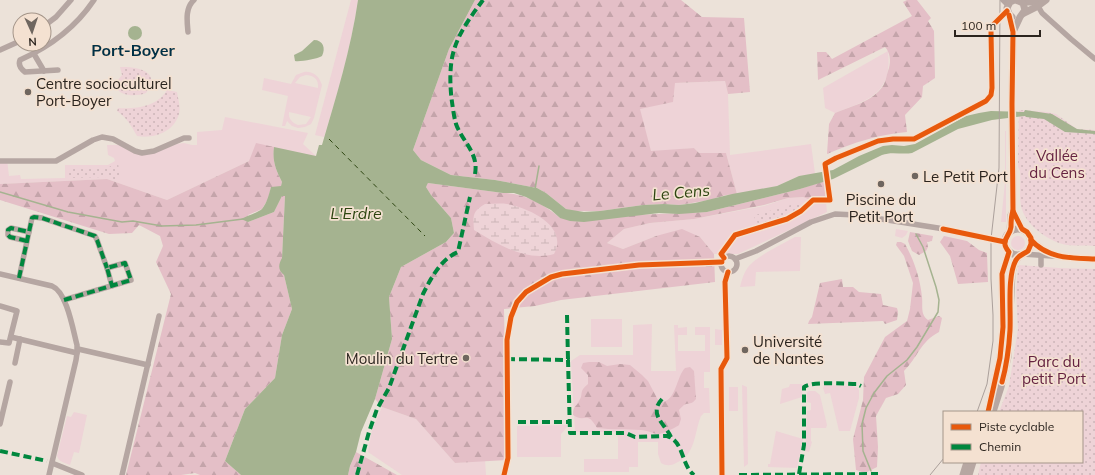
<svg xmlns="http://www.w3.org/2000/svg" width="1095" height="475" font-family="Mulish,sans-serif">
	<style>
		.grass { fill: #eed3d7; fill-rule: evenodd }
		.forest { fill: url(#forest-firs) }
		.wetland { fill: url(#wetland-marsh) }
		.park { fill: url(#park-dots) }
		.water { fill: #a5b390 }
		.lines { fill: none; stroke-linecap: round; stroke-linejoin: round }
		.stream { stroke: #a5b390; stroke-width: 1.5 }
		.ferry { stroke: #2d4510; stroke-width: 1; stroke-dasharray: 5 4; stroke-linecap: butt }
		.minor { stroke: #b5a6a2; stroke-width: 5.5 }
		.major { stroke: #b7a7a2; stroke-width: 7 }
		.tram { stroke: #aba09b; stroke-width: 1 }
		.quiet { stroke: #00873e; stroke-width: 4; stroke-dasharray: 8 4; stroke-linecap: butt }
		.cycleway-casing { stroke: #f4e1d1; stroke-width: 8 }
		.cycleway { stroke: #e8590c; stroke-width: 5 }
		.poi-dot { fill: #6f665f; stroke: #f4e1d1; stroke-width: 1.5 }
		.labels { text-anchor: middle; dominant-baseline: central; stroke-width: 3.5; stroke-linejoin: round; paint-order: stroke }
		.poi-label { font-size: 15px; fill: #2b241e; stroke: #f4e1d1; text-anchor: start }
		.park-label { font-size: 15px; fill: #652241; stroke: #f4e1d1 }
		.neighbourhood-label { font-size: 16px; font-weight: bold; fill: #003045; stroke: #f4e1d1 }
		.water-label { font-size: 16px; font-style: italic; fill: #2d4510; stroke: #f4e1d1 }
	</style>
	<defs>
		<pattern id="forest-firs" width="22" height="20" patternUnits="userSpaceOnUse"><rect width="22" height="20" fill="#e4bfc7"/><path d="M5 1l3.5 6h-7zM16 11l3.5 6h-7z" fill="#c4a4aa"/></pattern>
		<pattern id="wetland-marsh" width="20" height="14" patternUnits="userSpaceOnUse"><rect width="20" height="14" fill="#eed3d7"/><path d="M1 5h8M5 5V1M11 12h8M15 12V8" fill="none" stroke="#ccb5b8"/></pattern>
		<pattern id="park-dots" width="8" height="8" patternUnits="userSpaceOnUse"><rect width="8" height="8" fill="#eed3d7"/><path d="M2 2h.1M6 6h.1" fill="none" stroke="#ccb5b8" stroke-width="1.8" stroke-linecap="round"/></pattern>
	</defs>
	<rect width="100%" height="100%" fill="#ece2d9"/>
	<g class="grass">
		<path d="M351 0H358C351 47 338 92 324 137L315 135Z"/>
		<path d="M888 51C893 94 868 100 835 113L825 108 823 88Z"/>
		<path d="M304 72C313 71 319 76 322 85L314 118 311 124 305 127 298 128 292 126 287 121 285 126H282L288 96 262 90 264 78 291 84 296 75ZM306 75C314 75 319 80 318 88L295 83 300 77ZM289 112 311 117 306 124 298 125C292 123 288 118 289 112Z"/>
		<polygon points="725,81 728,94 730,155 811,144 815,174 799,176 777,186 737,194 726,153 699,153 694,148 651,152 639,108 672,102 674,83"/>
		<polygon points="225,117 308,133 303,144 316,156 249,161 167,200 107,179 0,184 0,159 7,159 9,176 20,175 21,179 65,178 65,165 108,165 115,161 114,158 108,155 107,145 118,145 141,154 151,154 177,144 184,143 192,145 197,145 197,132 222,130"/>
		<polygon points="1005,131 1006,131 1006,222 1001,222 1005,182"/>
		<polygon points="803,197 816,202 826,202 827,212 738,254 714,254 700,237 656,236 623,249 607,243 624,229 650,223 694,219 764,206 788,198"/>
		<polygon points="896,229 908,231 906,235 902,238 895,236"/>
		<circle cx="1018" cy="243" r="7"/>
		<path d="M795 237H801L800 271 756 272 755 286 740 287C742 279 744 272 749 266 757 256 783 244 795 237Z"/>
		<rect x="591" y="319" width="31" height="28"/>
		<path d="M652 324 651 371H676L674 325H678V328L687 327V335H678V351H705V335H695V327H710V372H704V388H709L710 413H704L701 416C694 433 696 455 676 463 671 466 666 466 661 463L658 454V442H638V467H629V472H584V459H618V438L616 432H575L571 361 580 355H633V325Z"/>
		<polygon points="715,329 722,330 722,345 715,345"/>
		<polygon points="790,384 802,384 802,397 780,404 782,389 789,387"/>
		<polygon points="742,385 747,387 748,464 744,467"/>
		<polygon points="825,385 852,386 858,388 859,390 859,398 850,431 839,431 830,393 825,394 823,388"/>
		<rect x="729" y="387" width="9" height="24"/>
		<polygon points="809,391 815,391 820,395 827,425 826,428 811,428 811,441 812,442 809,452 805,451 807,411 811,410 811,403 807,402 807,392"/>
		<polygon points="382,407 416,419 455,463 485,460 486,475 402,475 368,452 372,430"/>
		<path d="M74 412 87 415 79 453 74 452 70 465C65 463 59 462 57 456L67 416 71 417Z"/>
		<polygon points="567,425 567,427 561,434 561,457 517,457 517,426"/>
		<polygon points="776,431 803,439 797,468 768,467 768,464 770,464"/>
	</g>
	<g class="forest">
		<polygon points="475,0 681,0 702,17 744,18 750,92 728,94 725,81 675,83 673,102 640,109 651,151 694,148 699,153 726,153 737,194 726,195 710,200 679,205 664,204 643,205 600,211 574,211 566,209 546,193 537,188 495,180 451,175 421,160 413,150 449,49"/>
		<path d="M907 0H917L931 18 928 21 934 31 935 78 923 86 922 97 905 115 907 132C877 135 855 142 827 154L829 124 835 113C852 106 872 102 883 86 886 81 887 73 889 68 891 61 890 52 885 47L818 80 817 52H826L832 59 912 16 903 2Z"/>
		<path d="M256 143 274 147C272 161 276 170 282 182L281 187H271L268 199 262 209 248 215V222L274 212 282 196H285L282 258 284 275 292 309 282 335 275 378 245 409 225 461 241 475H200L195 473 181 475H126L171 294 156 262 163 246 160 236 139 225 132 233 109 234 0 200V184L107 179 167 200 249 161Z"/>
		<path d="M824 181 826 202H816L803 197 788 198 764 205 694 219 650 223 624 229 607 243 623 249 656 236 682 229 700 237 714 254 715 282 561 300 535 306 504 309 507 460 455 463 416 419 382 407 375 399 392 339 389 297 401 267 446 242 454 233 451 218 431 195 426 187 428 183 503 193C524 193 544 204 560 218L707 212 800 189Z"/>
		<polygon points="910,232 933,236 932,241 927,242 928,247 926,251 919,255 912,251 908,241"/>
		<polygon points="944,236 967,241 979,250 987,253 988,282 958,284 950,256 940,242"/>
		<path d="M897 242H901L905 244C914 260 920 278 922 297 923 306 920 314 928 320L939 316 942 318 939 332C920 342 918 357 904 371L906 385 898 394 886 398 876 416 878 447 877 467 865 473 856 470 853 439 863 400 864 377 885 337 907 321 910 309 913 283 904 256 896 245Z"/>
		<polygon points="842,279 843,287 853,287 859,292 881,294 883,305 897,308 898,312 897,320 885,324 883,321 808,324 809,321 812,317 820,283"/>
		<path d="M589 362H599L607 366 620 364 630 365 642 375 648 381 659 402C676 404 676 377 685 368L690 367 694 371 696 399C692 404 691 403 686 404 683 405 681 408 679 410L681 419 679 425C677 427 662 434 659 434 653 434 647 430 641 430 626 429 612 430 597 428 586 409 586 424 573 415 573 405 576 408 579 401 584 394 578 392 588 384V375L581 368 583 363Z"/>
		<polygon points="356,452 397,475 348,475 350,466"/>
	</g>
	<path class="wetland" d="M485 204C492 204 500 203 507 204 529 208 569 226 554 254 526 262 497 244 474 230 473 215 472 212 485 204Z"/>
	<g class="park">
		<path d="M120 67C136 66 163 71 146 93 131 99 105 93 122 75Z"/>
		<path d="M167 90 177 92C178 99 181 107 179 114 174 132 154 139 137 136 132 127 127 118 117 111L118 108C136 109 157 107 167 90Z"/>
		<path d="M1019 110 1047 112 1056 114 1077 129 1095 130V246C1086 245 1076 246 1067 245 1049 242 1025 225 1021 206 1019 194 1021 183 1020 171L1018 167Z"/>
		<polygon points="118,162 120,181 107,177 68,178 67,168 109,167"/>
		<path d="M798 203 800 206 799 210C790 218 768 228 756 222L754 216 755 215Z"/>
		<polygon points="1019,265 1059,268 1095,269 1095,475 978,475 981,462 1082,462 1082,412 999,412 1009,386 1018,329 1016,291 1018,269"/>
	</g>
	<g class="water">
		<path d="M358 0H475L449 49 413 150 421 160 451 175 495 180 537 188 546 193 566 209 584 212 600 211 643 205 664 204 679 205 695 203 732 194 777 186 799 176 833 170 859 156 883 146 892 145 904 146 915 144 966 116 979 113 991 111 1024 112 1025 110 1052 114 1077 129 1095 131V134L1065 132 1044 119 1026 117 1025 116 992 120 958 129 912 153C902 155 892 151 882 155L833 179 800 189 707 212 679 214 659 213 584 222 570 221 560 218 551 210 526 197 514 193H503L428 183 426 187 431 195 451 218 454 233 446 242 401 267 389 297 392 339 375 399 361 432 356 452 350 466 348 475H241L225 461 245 409 275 378 282 335 292 309 284 275C278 270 278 265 282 258L285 196H282L274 212 248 222 241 219C247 216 259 212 262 209 267 203 269 194 271 187L281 186 282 182C276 170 272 161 274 147L316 156 319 145H322C336 97 351 49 358 0Z"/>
		<circle cx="135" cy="33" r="7"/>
		<path d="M314 40C323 40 326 48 322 56 317 59 300 62 295 61L294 55 302 51Z"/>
	</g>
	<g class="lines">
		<g class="stream">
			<polyline points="535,189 539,166"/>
			<polyline points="0,192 68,212 122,222 133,221 162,226 196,225 243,219"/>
			<polyline points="871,471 863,451 862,424 866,408 874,393 887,376 907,360 917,347 938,312 939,300 936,287 923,247 916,234"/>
		</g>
		<polyline class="ferry" points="329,139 425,236"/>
		<g class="minor">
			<polyline points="1003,0 1008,5"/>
			<polyline points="1038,6 1042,13 1071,39 1095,59"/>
			<polyline points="44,26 56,17 71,0"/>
			<path d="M188 32C187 21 185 8 194 0"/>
			<polyline points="0,50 20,41"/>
			<polyline points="34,54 44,71"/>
			<path d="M58 70 25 72C21 69 18 65 20 60 49 47 76 27 94 0"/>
			<polyline points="0,161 56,161 93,140 102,137 113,139 135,151 142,153 154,151 184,138 189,138"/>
			<polyline points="1031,240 1045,250 1056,256"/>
			<polyline points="27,241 10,237 8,235 8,230 11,228 29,232"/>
			<polyline points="1023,254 1095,259"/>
			<polyline points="1041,256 1041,265"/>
			<circle cx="729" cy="264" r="8"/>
			<polyline points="735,259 756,251 811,222 835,214 856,215 938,228 1005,242"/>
			<path d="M0 274 52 286C67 292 73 330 77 345V353L76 360 49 475"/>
			<polyline points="19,278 32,218 34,217 42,218 95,236 97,240 107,268"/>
			<polyline points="64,300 131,280 125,263 107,268 112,286"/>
			<polyline points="0,306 17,311 9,343 0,342"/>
			<polyline points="11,337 77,353"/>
			<polyline points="78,349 148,365"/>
			<polyline points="15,363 20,339"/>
			<polyline points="0,424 10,382"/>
			<polyline points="52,463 82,475"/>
			<polyline points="122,475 159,316"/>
			<polyline points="722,475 721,369 727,358 725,282 728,272"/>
		</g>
		<g class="major">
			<polyline points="1022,2 1030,2 1040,0"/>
			<polyline points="1024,13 1038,6 1046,0"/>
			<polyline points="1009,15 1013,32 1012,104 1013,211 1011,215 1010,232"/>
			<polyline points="1012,17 1009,14 1007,8 1010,2 1014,0"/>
			<polyline points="1013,32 1020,17 1025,10 1023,3 1016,0"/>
			<polyline points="1013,211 1022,229"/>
			<circle cx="1018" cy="242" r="13"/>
			<polyline points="988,412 1000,358 1003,327 1002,274 1009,252"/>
			<polyline points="993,412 1001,387 1008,357 1012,273 1015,262 1020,255"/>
			<polyline points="963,475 967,462"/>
			<polyline points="969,475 973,462"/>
		</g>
		<g class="tram">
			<polyline points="977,412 987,384 993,341 993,315 991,279 991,239 999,168 1000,0"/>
			<polyline points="930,475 944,458"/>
		</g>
		<g class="quiet">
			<path d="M475 174C479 153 462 141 456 124 454 117 453 109 452 102 450 88 449 65 454 50 459 32 472 15 483 0"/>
			<polyline points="27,241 10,237 8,235 8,230 11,228 29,232"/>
			<polyline points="19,278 32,218 34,217 42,218 95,236 97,240 107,268"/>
			<polyline points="64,300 131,280 125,263 107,268 112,286"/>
			<polyline points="567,315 568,360"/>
			<path d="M507 359 568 360 570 433H626L635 437 667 436C684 441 681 465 694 475"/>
			<path d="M662 399C648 414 665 424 671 437"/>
			<polyline points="518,422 570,422"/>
			<polyline points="0,451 47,461"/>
			<path d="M799 474 804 445V387C811 381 846 384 857 384L861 386"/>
			<path d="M357 475 369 432 377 409 389 388 423 294C431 278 441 259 458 252L470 197"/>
			<polyline points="739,475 878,474"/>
		</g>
		<defs>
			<g id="cycleway">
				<polyline points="943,229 1005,242"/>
				<path d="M1031 240C1048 259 1072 258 1095 259"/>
				<polyline points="724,258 721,254 735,235 787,219 801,211 813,200 830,200 825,164 836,158 878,141 893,139 914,139 986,101 991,95 992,88 991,31 994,24 1007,11"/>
				<path d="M1002 382C1007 364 1009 347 1010 330 1011 310 1007 276 1016 260 1019 255 1024 254 1028 251L1031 244V238L1027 232 1022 229 1013 211"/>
				<path d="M988 412 1000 358 1003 327 1002 274 1009 252C999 240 1010 237 1011 227 1011 221 1011 216 1013 211L1012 104 1013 32 1009 15"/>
				<polyline points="504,475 508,458 507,340 511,317 517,302 526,292 551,277 562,274 639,265 722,262"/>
				<polyline points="722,475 721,369 727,358 725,282 728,272"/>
			</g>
		</defs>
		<use href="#cycleway" class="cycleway-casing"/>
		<use href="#cycleway" class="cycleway"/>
	</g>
	<g class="poi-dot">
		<circle cx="28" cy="92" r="4"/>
		<circle cx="915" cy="176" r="4"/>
		<circle cx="881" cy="184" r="4"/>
		<circle cx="745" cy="350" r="4"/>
		<circle cx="466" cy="358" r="4"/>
	</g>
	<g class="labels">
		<g class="poi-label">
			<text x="36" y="83">Centre socioculturel<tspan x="36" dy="17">Port-Boyer</tspan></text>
			<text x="923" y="176">Le Petit Port</text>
			<text x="881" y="199" text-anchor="middle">Piscine du<tspan x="881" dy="17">Petit Port</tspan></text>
			<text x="753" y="341">Université<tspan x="753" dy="17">de Nantes</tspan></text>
			<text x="458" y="358" text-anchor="end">Moulin du Tertre</text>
		</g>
		<g class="park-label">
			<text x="1057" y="155">Vallée<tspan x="1057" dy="17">du Cens</tspan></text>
			<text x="1054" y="361">Parc du<tspan x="1054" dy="17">petit Port</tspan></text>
		</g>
		<g class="neighbourhood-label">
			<text x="133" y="50">Port-Boyer</text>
		</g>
		<g class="water-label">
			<text transform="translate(681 192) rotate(-5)">Le Cens</text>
			<text x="356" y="213">L'Erdre</text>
		</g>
	</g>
	<rect x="943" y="411" width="140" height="52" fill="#f4e1d1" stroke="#a49589"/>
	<rect x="951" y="424" width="20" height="6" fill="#e8590c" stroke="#a49589"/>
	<text x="979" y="431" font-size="12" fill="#2b241e">Piste cyclable</text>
	<rect x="951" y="444" width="20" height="6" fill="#00873e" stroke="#a49589"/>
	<text x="979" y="451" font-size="12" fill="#2b241e">Chemin</text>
	<g transform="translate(32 32) rotate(177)"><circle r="19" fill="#f4e1d1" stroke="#a49589"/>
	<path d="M0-3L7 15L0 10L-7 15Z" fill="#6f665f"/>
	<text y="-6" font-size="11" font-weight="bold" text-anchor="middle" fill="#2b241e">N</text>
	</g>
	<path d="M955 30v6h85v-6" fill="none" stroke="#2b241e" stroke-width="2"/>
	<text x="961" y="30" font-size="12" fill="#2b241e" stroke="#f4e1d1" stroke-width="3" paint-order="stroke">100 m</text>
</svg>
